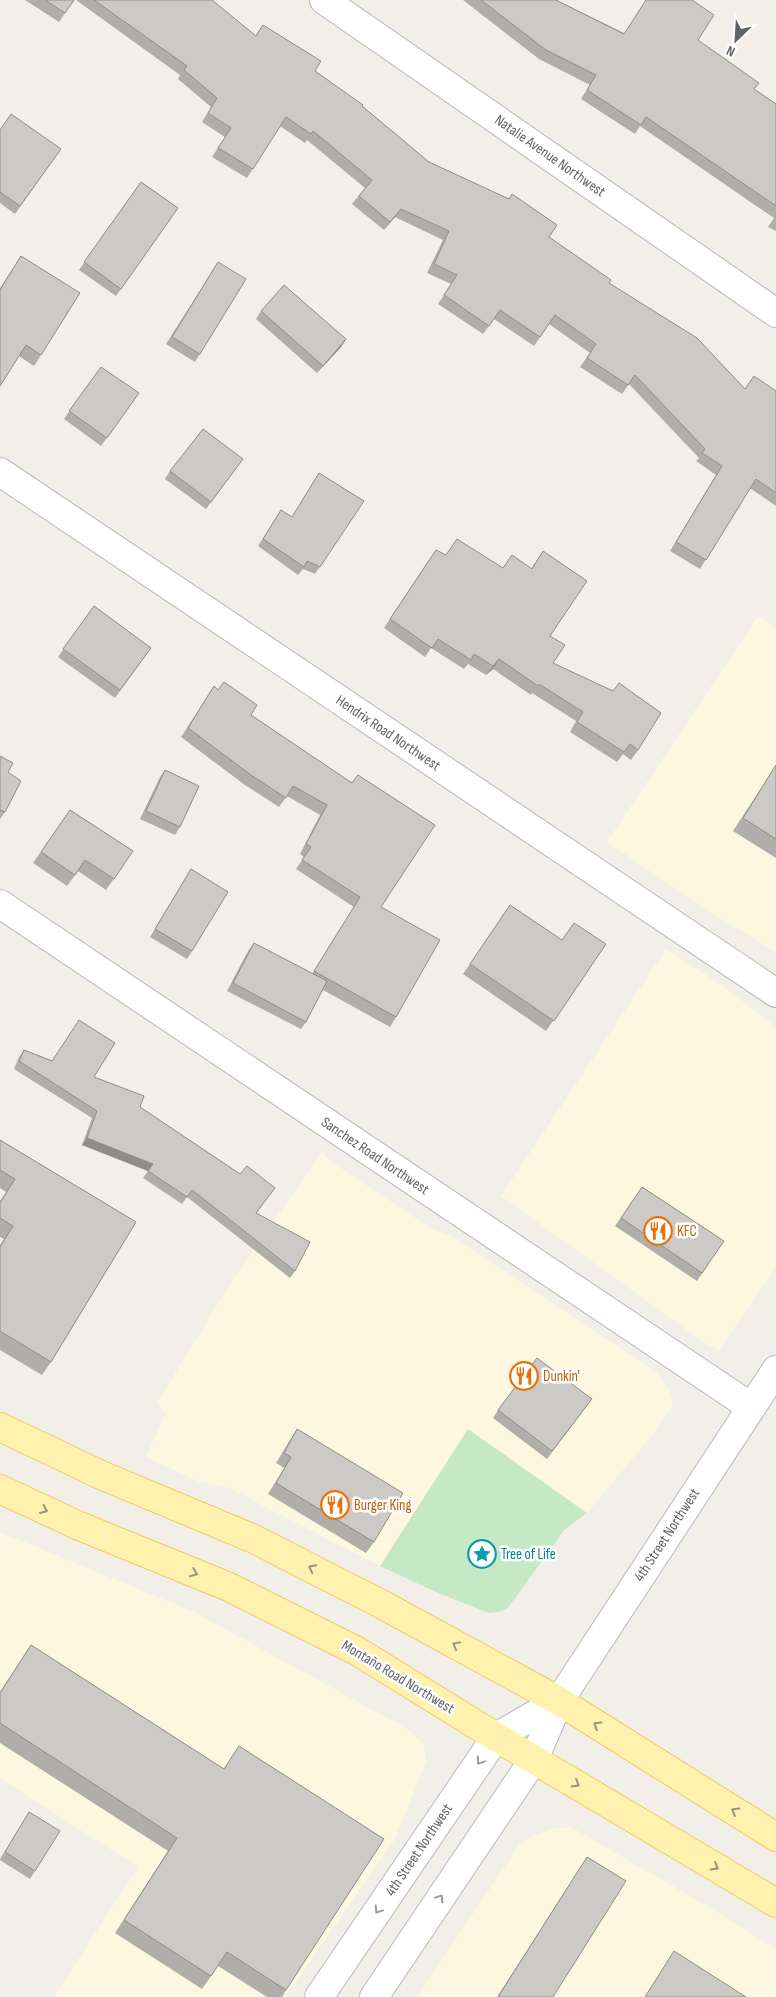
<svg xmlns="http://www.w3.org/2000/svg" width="776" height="1997" font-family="'Sofia Sans Condensed',sans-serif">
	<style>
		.commercial { fill: #fef7e0 }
		.green { fill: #c5e8c5 }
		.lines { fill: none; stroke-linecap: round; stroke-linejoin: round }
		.minor-casing { stroke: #b5b8bc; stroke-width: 30 }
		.secondary-casing { stroke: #b6babf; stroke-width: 30 }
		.primary-casing { stroke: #f2c960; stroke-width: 30 }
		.minor { stroke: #fff; stroke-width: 28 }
		.secondary { stroke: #fff; stroke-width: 28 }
		.primary { stroke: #fff2af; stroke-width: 28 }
		.wall { fill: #afaea9 }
		.shaded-wall { fill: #8f8d8a }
		.building { fill: #cccac5; stroke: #8f8d8a }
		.oneway { stroke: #979581 }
		.oneway2 { stroke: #979a9d }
		.labels { text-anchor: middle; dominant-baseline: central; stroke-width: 5; stroke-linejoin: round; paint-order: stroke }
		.street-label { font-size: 15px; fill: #5f6368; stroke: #fff }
		.food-label { font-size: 15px; fill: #c56008; stroke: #fff; text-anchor: start }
		.culture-label { font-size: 15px; fill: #0d838f; stroke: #fff; text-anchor: start }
	</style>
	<rect width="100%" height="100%" fill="#f1efe8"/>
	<g class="commercial">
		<polygon points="758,616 776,627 776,952 712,913 607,842"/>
		<polygon points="666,949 720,984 776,1027 776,1268 719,1350 708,1345 501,1196"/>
		<polygon points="322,1152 333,1163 432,1229 448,1234 655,1371 669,1389 673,1404 659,1427 587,1513 468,1429 380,1566 229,1488 200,1482 146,1457 166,1413 157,1403 230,1284"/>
		<polygon points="0,1532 194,1612 409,1730 424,1745 426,1762 395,1839 285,1997 54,1997 138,1867 0,1778"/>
		<polygon points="571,1827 719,1913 776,1949 776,1997 417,1997 522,1841 550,1829"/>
	</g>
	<polygon class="green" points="468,1429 587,1513 564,1530 508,1608 498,1612 489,1613 438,1593 380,1566"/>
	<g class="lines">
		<defs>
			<g id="minor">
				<polyline points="324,0 776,313"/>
				<polyline points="0,472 776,993"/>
				<polyline points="0,904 751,1407"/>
			</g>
			<g id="secondary">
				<polyline points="319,1997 496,1737 559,1701"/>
				<polyline points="374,1997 534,1759 559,1701 776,1370"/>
			</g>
			<g id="primary">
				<polyline points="0,1427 101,1475 254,1539 383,1605 559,1701 776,1837"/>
				<polyline points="0,1489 77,1525 229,1587 357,1651 496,1737 776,1903"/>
			</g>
		</defs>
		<use href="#minor" class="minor-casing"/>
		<use href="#secondary" class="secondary-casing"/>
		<use href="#primary" class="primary-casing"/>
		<use href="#minor" class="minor"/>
		<use href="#secondary" class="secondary"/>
		<use href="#primary" class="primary"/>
	</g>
	<g class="wall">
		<polygon points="25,0 74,0 59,22"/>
		<polygon points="76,0 212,0 255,36 263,25 315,71 362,106 429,162 549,237 609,283 745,389 776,391 776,506 750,488 700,569 670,551 716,475 696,461 699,458 629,384 622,394 580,367 590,353 549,324 534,346 494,319 483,334 438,304 451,284 427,273 443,240 395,217 384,230 352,204 365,188 307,140 305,143 280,126 247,178 212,157 225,137 202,122 211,107 178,79 180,75"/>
		<polygon points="463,0 556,0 624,33 698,40 754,89 776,104 776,231 768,227 774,218 640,126 635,134 581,99 590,85 539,59"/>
		<polygon points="0,130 61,149 15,214 0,203"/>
		<polygon points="141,182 178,208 116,296 79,270"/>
		<polygon points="21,256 41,355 34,366 19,356 0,386 0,288"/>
		<polygon points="218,262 200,354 195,362 166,344"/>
		<polygon points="261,311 346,339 341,347 317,373 256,319"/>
		<polygon points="101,367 139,393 101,446 64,419"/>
		<polygon points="243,459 206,509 165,479 170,471"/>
		<polygon points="319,473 364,501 315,574 303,569 298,575 258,546 281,510 292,517"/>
		<polygon points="543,551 553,663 638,750 631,760 623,754 617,762 570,732 576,721 532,693 531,695 493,669 486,675 468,664 464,669 431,648 425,657 384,628 429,560 446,555 503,568 512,555 531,569"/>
		<polygon points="94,606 151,648 115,698 58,657"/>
		<polygon points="214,686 218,690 251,715 352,783 381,907 396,1017 390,1027 323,990 306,1022 301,1029 227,991 248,951 254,943 312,974 354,907 296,869 304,857 300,854 320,815 287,796 279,807 245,785 181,737"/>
		<polygon points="0,756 8,772 5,812 0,819"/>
		<polygon points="776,765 776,858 733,831"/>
		<polygon points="165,770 180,827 175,835 140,819 160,777"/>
		<polygon points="70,810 133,851 106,890 78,871 67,886 33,863"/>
		<polygon points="191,869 192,951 187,959 150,937"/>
		<polygon points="510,905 562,940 606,944 546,1031 463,974"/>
		<polygon points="24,1050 94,1077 240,1174 275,1188 256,1213 295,1271 290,1278 187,1197 182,1204 143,1178 148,1171 82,1145 92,1118 14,1069 19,1057"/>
		<polygon points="0,1140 136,1222 51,1362 42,1375 0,1350 0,1245 4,1239 0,1237 0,1201 6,1192 0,1188"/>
		<polygon points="642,1187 724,1241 697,1281 615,1226"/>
		<polygon points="586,1407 547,1459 493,1418 498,1410"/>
		<polygon points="297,1429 374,1542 366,1553 268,1494 284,1468 276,1463 290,1440"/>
		<polygon points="31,1645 224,1769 239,1746 286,1990 282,1997 267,1997 218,1966 202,1989 115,1933 168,1851 0,1743 0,1692"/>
		<polygon points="29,1812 35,1871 30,1879 0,1860 0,1859"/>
		<polygon points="587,1857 553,1997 497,1997 580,1868"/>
	</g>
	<g class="shaded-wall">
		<polygon points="401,209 395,217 384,230 390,222"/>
		<polygon points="346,339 341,347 317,373 323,366"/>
		<polygon points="499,659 493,669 486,675 493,666"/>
		<polygon points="87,1138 153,1164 148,1171 82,1145"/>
	</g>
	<g class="building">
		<polygon points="45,0 74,0 65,13"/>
		<polygon points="94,0 212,0 256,36 263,25 321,61 315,71 363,105 362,106 429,162 509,199 512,194 557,225 549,237 611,280 609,283 697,338 745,389 754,376 776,391 776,493 756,479 706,560 676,542 722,466 702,453 705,449 635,375 628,385 587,358 596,344 555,315 540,337 500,310 489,326 444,295 457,275 434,264 449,231 401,209 390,222 359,196 372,180 313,131 311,134 286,117 253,169 218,148 231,128 208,113 217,98 184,70 187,66"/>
		<polygon points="481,0 556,0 624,34 646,0 692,0 714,15 698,40 759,83 754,89 776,104 776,206 646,117 641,125 587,90 596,75 546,50"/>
		<polygon points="11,114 61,149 20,206 0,192 0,130"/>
		<polygon points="141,182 178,208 121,289 84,262"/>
		<polygon points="21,256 80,293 41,355 26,345 0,386 0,290"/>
		<polygon points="218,262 246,279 200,354 172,337"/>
		<polygon points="284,285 346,339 323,366 261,311"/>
		<polygon points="101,367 139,393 107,438 69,411"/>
		<polygon points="203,429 243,459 211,502 170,471"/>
		<polygon points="319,473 364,501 320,567 307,561 304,567 263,539 281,510 292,517"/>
		<polygon points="457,539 503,568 512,555 532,569 543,551 587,581 550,636 565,645 553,663 613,691 619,683 661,713 638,750 630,744 624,752 577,722 583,712 539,684 538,686 499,659 493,666 474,654 471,660 438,639 432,648 390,619 436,550 446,555"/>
		<polygon points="94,606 151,648 120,690 63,649"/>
		<polygon points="224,682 257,705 251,715 352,783 358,775 435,825 381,907 440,940 396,1017 314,971 360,897 302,860 311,847 306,844 327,805 293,786 286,798 251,775 188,728 214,686 218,690"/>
		<polygon points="0,756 13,763 8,772 21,781 5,812 0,810"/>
		<polygon points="776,765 776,839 743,818"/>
		<polygon points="165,770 199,786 180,827 146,811"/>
		<polygon points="70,810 133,851 114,879 85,860 75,875 41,852"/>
		<polygon points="191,869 228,892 192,951 155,929"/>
		<polygon points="510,905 562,940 574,923 606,944 554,1021 470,964"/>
		<polygon points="254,943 327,981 306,1022 233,983"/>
		<polygon points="79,1020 115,1043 94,1077 144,1096 140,1107 240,1174 247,1166 275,1188 256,1213 310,1242 295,1271 192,1190 187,1197 148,1171 153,1164 87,1138 97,1111 19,1061 24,1050 52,1061"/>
		<polygon points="0,1140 136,1222 51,1362 0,1331 0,1247 13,1226 0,1218 0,1203 15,1179 0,1170"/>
		<polygon points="642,1187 724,1241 702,1273 621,1218"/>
		<polygon points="537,1358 592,1399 552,1451 498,1410"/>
		<polygon points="297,1429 403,1493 374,1542 276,1483 291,1457 284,1453"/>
		<polygon points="31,1645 224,1769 239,1746 384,1839 286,1990 227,1952 211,1976 124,1920 177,1838 0,1723 0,1693"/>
		<polygon points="29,1812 60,1831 35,1871 5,1852"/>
		<polygon points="587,1857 626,1881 553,1997 498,1997"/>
		<polygon points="674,1951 746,1997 645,1997"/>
	</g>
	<defs><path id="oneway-chevron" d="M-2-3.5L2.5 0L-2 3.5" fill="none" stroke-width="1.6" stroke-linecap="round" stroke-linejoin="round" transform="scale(1.25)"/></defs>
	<g class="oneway">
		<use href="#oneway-chevron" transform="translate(44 1510) rotate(25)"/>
		<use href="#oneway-chevron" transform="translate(312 1568) rotate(-153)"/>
		<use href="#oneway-chevron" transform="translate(194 1573) rotate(22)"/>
		<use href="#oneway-chevron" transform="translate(456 1645) rotate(-151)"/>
		<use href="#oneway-chevron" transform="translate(597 1725) rotate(-148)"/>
		<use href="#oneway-chevron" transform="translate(576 1784) rotate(31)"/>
		<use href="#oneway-chevron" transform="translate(735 1811) rotate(-148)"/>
		<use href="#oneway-chevron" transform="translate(715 1867) rotate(31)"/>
	</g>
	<g class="oneway2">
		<use href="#oneway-chevron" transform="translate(480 1761) rotate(124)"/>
		<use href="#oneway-chevron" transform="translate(440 1898) rotate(-56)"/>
		<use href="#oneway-chevron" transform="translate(378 1910) rotate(124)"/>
	</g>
	<defs>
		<symbol id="restaurant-ring" viewBox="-11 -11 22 22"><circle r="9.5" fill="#fff" stroke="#e8710a" stroke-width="1.5"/><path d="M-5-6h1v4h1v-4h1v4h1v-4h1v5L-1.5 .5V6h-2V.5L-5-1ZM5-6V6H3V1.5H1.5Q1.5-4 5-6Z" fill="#e8710a"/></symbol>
		<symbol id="sight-ring" viewBox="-11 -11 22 22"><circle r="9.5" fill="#fff" stroke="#0f9aa8" stroke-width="1.5"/><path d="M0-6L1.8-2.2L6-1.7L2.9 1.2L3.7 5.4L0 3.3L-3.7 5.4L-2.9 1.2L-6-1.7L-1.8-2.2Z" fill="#0f9aa8"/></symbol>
	</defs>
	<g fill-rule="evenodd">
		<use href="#restaurant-ring" x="642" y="1215" width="32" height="32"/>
		<use href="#restaurant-ring" x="508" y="1360" width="32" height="32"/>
		<use href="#restaurant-ring" x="319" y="1489" width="32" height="32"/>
		<use href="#sight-ring" x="466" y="1538" width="32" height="32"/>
	</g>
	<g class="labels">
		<g class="street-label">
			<text transform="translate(550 156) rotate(35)">Natalie Avenue Northwest</text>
			<text transform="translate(388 733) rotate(34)">Hendrix Road Northwest</text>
			<text transform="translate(375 1156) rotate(34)">Sanchez Road Northwest</text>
			<text transform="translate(667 1535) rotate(-57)">4th Street Northwest</text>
			<text transform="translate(398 1677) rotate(31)">Montaño Road Northwest</text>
			<text transform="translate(419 1850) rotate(-56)">4th Street Northwest</text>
		</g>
		<g class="food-label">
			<text x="677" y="1231">KFC</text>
			<text x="543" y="1376">Dunkin'</text>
			<text x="354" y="1505">Burger King</text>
		</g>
		<g class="culture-label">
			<text x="501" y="1554">Tree of Life</text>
		</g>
	</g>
	<g transform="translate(736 40) rotate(205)" stroke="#ffffff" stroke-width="4" paint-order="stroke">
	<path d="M0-4L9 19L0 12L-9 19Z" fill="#5f6368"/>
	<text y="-8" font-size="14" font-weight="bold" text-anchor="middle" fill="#5f6368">N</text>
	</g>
</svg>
